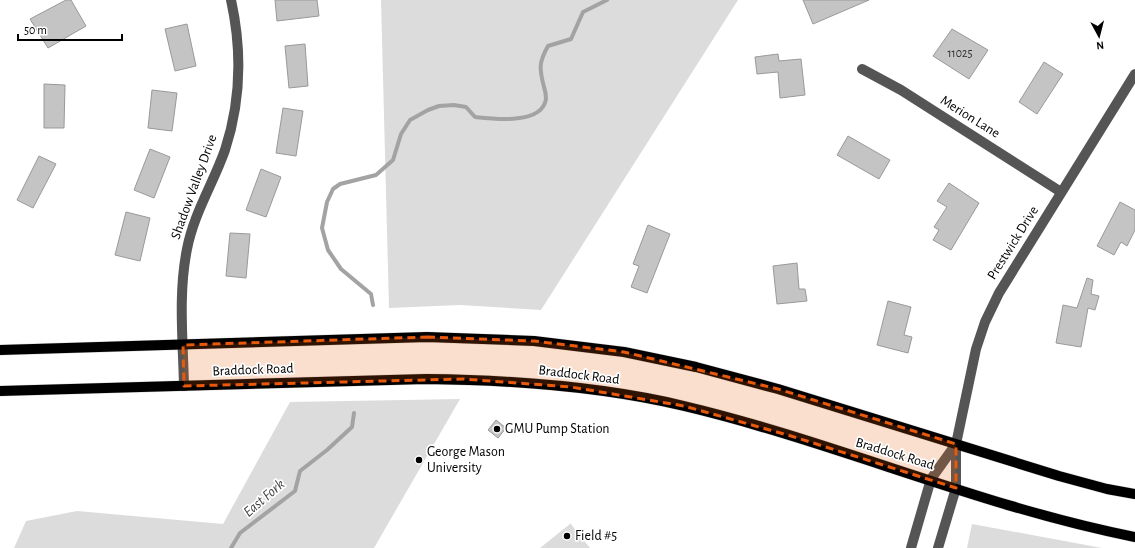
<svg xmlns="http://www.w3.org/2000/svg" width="1135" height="548" font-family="'Alegreya Sans',sans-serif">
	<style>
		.green { fill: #dcdcdc }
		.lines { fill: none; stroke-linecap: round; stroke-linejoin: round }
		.stream { stroke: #a3a3a3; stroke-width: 4 }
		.building { fill: #c4c4c4; stroke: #999 }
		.major-casing { stroke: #dbdbdb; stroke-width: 11 }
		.minor { stroke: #555; stroke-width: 10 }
		.major { stroke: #000; stroke-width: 10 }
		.marked { fill: #e8590c; fill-opacity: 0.2; stroke: #e8590c; stroke-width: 3; stroke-dasharray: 8 5; stroke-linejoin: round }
		.poi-dot { fill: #000; stroke: #fff; stroke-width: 1.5 }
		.labels { text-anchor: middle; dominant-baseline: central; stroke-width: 3.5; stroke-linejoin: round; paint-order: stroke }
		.number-label { font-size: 12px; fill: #313131 }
		.street-label { font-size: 14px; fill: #000; stroke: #fff }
		.poi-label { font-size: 14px; fill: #000; stroke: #fff; text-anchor: start }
		.water-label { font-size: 15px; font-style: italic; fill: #444; stroke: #fff }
	</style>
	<rect width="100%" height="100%" fill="#fff"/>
	<g class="green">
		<polygon points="381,0 738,0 541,310 460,305 389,308"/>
		<polygon points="460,399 374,548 14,548 26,521 77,511 223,524 290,402"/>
		<polygon points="570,523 590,548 540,548 570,524"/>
		<polygon points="972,524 1102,548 967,548"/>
	</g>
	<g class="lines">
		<g class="stream">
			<path d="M373 305 371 294 341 269 328 250 322 228 327 202 333 189 340 184 376 175 393 160 401 134 410 120 428 110 439 106 454 105 466 107 475 117C494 119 542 125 546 99 546 95 545 90 544 87 539 68 539 62 548 46L571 39 583 12 607 0"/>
			<polyline points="231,548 240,533 295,491 300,471 327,450 352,427 354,413"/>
		</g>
	</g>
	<g class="building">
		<polygon points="66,0 71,0 86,26 48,48 30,19"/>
		<polygon points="275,0 317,0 319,16 277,21"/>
		<polygon points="803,0 869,0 813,24"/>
		<polygon points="187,24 196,66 175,71 165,29"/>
		<polygon points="952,29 988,50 969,79 933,56"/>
		<polygon points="305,44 308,86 289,88 285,46"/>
		<polygon points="778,54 779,61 801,59 805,95 780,98 778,72 757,74 755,57"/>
		<polygon points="1044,62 1063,74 1037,114 1019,102"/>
		<polygon points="44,84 65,85 64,128 44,128"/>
		<polygon points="152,90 177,93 172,131 148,128"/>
		<polygon points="283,108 303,111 296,156 276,153"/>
		<polygon points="848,136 890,160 879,179 837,155"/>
		<polygon points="150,149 170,157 154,198 134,190"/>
		<polygon points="39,156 56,164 33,208 17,200"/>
		<polygon points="261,169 281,177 266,217 246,210"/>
		<polygon points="949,183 979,203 951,250 933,240 939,230 934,227 947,207 937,201"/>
		<polygon points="1120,202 1135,210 1135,230 1127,246 1121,242 1114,255 1097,246"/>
		<polygon points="126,212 150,218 140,261 115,255"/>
		<polygon points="648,225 670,234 647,293 631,287 639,266 633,264"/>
		<polygon points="230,233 250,234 246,278 226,276"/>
		<polygon points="797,263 799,289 805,289 807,301 777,304 773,266"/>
		<polygon points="1087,278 1093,280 1091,294 1099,296 1095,310 1088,308 1081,347 1056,343 1063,305 1077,308"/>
		<polygon points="888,301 911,307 904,335 912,337 908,353 877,345"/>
		<polygon points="496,420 506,428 498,438 488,430"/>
	</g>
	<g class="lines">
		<defs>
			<g id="major">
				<polyline points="0,350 427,337 534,341 624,352 696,367 778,389 1059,476 1107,489 1135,494"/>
				<path d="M0 391 426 379C513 380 600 386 684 406 836 442 982 507 1135 537"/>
			</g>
		</defs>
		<use href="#major" class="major-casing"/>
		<g class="minor">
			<polyline points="862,69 901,90 1061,192"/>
			<path d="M184 386C183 340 178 294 187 249 194 213 213 184 225 150 241 101 242 50 231 0"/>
			<polyline points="911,548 931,479 956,444"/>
			<polyline points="938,548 956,488 956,444 976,349 985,322 999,293 1135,74"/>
		</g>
		<use href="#major" class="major"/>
	</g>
	<path class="marked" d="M427 337 534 341 624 352 778 389 956 444V488L791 436 684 406 571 387 463 379 184 386 183 345Z"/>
	<g class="poi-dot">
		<circle cx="497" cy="429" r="4"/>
		<circle cx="419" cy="460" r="4"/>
		<circle cx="567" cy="536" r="4"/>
	</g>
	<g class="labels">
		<g class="number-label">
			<text x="960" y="53">11025</text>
		</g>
		<g class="street-label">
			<text transform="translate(970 117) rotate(32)">Merion Lane</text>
			<text transform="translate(194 187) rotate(-70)">Shadow Valley Drive</text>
			<text transform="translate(1013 243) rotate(-58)">Prestwick Drive</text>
			<text transform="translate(253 370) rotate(-2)">Braddock Road</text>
			<text transform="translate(579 375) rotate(7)">Braddock Road</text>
			<text transform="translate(895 454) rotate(17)">Braddock Road</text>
		</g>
		<g class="poi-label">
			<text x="505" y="429">GMU Pump Station</text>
			<text x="427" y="452">George Mason<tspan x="427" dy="16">University</tspan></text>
			<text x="575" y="536">Field #5</text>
		</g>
		<g class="water-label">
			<text transform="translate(264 498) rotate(-41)">East Fork</text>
		</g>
	</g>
	<g transform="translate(1099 36) rotate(173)" stroke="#ffffff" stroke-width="3" paint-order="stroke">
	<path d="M0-3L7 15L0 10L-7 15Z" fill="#000000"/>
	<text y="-6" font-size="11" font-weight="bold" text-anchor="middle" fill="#000000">N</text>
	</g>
	<path d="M18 34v6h104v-6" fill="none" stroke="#000000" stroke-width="2"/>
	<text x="24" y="34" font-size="12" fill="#000000" stroke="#ffffff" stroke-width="3" paint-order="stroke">50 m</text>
</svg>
